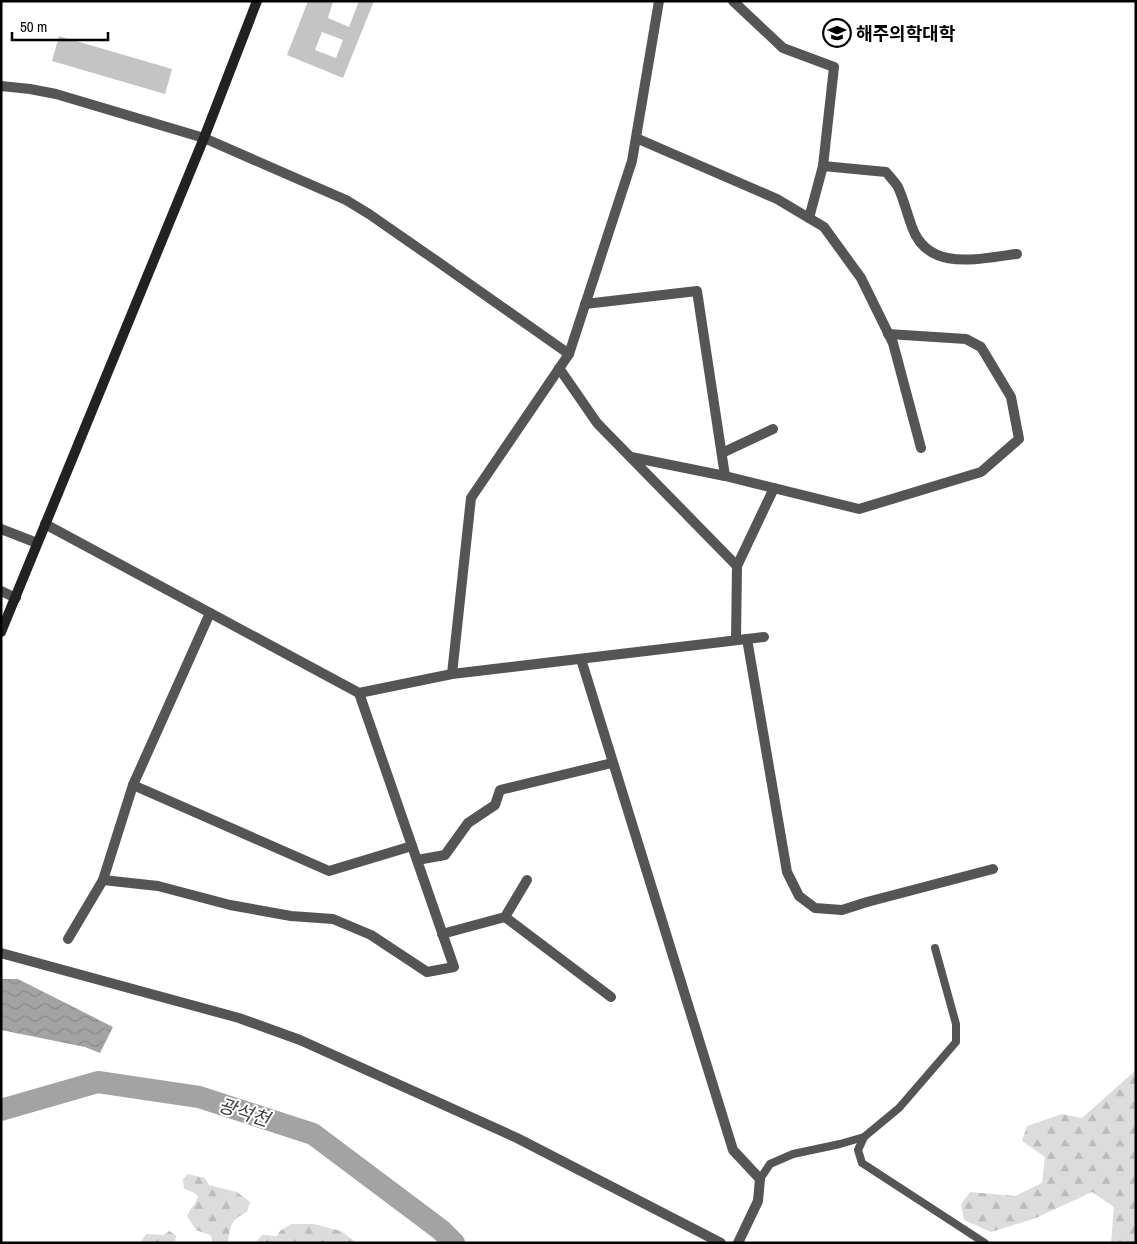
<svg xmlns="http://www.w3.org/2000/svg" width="1137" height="1244" font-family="'Archivo Narrow','Noto Sans KR',sans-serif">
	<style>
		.forest { fill: url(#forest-firs) }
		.water { fill: url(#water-waves) }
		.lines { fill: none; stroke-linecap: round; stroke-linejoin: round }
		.river { stroke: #a3a3a3; stroke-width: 22 }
		.building { fill: #c4c4c4; fill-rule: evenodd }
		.service { stroke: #555; stroke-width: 8 }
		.minor { stroke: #555; stroke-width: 10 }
		.tertiary { stroke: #555; stroke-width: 10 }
		.secondary { stroke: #222; stroke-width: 10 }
		.labels { text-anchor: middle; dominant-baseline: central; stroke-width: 4; stroke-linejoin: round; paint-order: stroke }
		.poi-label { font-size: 18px; font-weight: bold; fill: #000; stroke: #fff; text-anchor: start }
		.water-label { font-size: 19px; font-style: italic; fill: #444; stroke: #fff }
	</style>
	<defs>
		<pattern id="forest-firs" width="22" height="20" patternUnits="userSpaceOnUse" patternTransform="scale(1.25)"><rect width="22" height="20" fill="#dcdcdc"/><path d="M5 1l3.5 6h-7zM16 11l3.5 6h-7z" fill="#bbb"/></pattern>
		<pattern id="water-waves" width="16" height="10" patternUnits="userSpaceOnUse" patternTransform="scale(1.25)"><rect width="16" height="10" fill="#a3a3a3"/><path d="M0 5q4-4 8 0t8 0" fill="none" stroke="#8b8b8b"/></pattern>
	</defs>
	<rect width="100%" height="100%" fill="#fff"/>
	<g class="forest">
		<polygon points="1136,1070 1136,1243 1111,1243 1114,1207 1092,1192 1036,1218 991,1232 964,1220 961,1204 970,1192 1015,1196 1042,1183 1045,1157 1022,1141 1027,1126 1062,1114 1082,1118"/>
		<path d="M188 1174 205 1178 209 1185 237 1192 250 1202 247 1212C231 1220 230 1225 228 1243H212L213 1241 210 1235 196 1230 187 1216C190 1208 196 1205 198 1196L193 1192 184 1189 183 1179Z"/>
		<polygon points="291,1224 314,1224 341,1231 357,1243 255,1243 262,1235 277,1236 280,1231"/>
		<polygon points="169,1231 176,1235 175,1243 140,1243 146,1234 163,1235"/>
	</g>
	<polygon class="water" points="1,979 18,979 113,1027 100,1053 85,1047 1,1030"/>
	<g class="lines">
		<polyline class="river" points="1,1110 98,1082 199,1097 313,1134 441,1230 454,1243"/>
	</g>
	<g class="building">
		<path d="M308 1H333L328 18 349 27 359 1H374L343 78 287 55ZM322 32 343 40 336 58 315 50Z"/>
		<polygon points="59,36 172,69 165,94 52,61"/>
	</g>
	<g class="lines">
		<g class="service">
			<polyline points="935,948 956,1024 956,1042 899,1108 864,1137 858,1150 862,1163 985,1243"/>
			<polyline points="760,1179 770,1164 793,1154 840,1144 864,1137"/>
		</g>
		<g class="minor">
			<polyline points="733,1 783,48 834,67 823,166 809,218"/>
			<polyline points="636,138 777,199 824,227 861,278 893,343 921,448"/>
			<path d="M823 166 886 172C890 177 895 182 898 187 904 200 907 214 912 227 928 273 980 258 1017 254"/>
			<polyline points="585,304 697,291 725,476 631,457"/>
			<polyline points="722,453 773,429"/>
			<polyline points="725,476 859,509 981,472 1019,439 1011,397 981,347 966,339 888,334"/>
			<polyline points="1,529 37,543"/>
			<polyline points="1,591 16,598"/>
			<polyline points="133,785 329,871 412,846"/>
			<polyline points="417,860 445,855 468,823 495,805 500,790 612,763"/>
			<polyline points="103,880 158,886 230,905 291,916 333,919 371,935 427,972 454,967 359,693"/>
			<polyline points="505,917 611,997"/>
			<polyline points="442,934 505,917 527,880"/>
			<polyline points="68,939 103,880 133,785 210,613"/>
		</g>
		<g class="tertiary">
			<polyline points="1,86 30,89 56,94 204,138 346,200 369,214 431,257 569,354"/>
			<polyline points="559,368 597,423 737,566 736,640"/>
			<polyline points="45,524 359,693 452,674 471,498 569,354 632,161 659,1"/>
			<polyline points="737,566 774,488"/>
			<polyline points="747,639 787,872 799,896 815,908 842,910 867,902 993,869"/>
			<polyline points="581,659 733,1150 760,1179 758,1201 738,1243"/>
			<polyline points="452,674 764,637"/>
			<polyline points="1,953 239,1018 300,1040 517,1138 721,1243"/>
		</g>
		<polyline class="secondary" points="1,632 204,138 257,1"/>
	</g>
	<defs>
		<symbol id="university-ring" viewBox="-11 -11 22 22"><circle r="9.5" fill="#fff" stroke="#000" stroke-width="1.5"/><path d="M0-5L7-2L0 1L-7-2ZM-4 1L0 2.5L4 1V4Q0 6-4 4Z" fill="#000"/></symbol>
	</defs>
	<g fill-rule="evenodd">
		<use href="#university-ring" x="821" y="17" width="32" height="32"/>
	</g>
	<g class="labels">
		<g class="poi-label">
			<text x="856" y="33">해주의학대학</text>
		</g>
		<g class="water-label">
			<text transform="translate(244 1112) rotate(18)">광석천</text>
		</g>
	</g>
	<rect width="1137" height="1244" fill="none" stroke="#000000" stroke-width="5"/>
	<path d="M12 32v8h96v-8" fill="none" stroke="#000000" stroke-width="2.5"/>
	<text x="20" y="32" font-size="15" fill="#000000" stroke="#ffffff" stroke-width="4" paint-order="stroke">50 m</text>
</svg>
